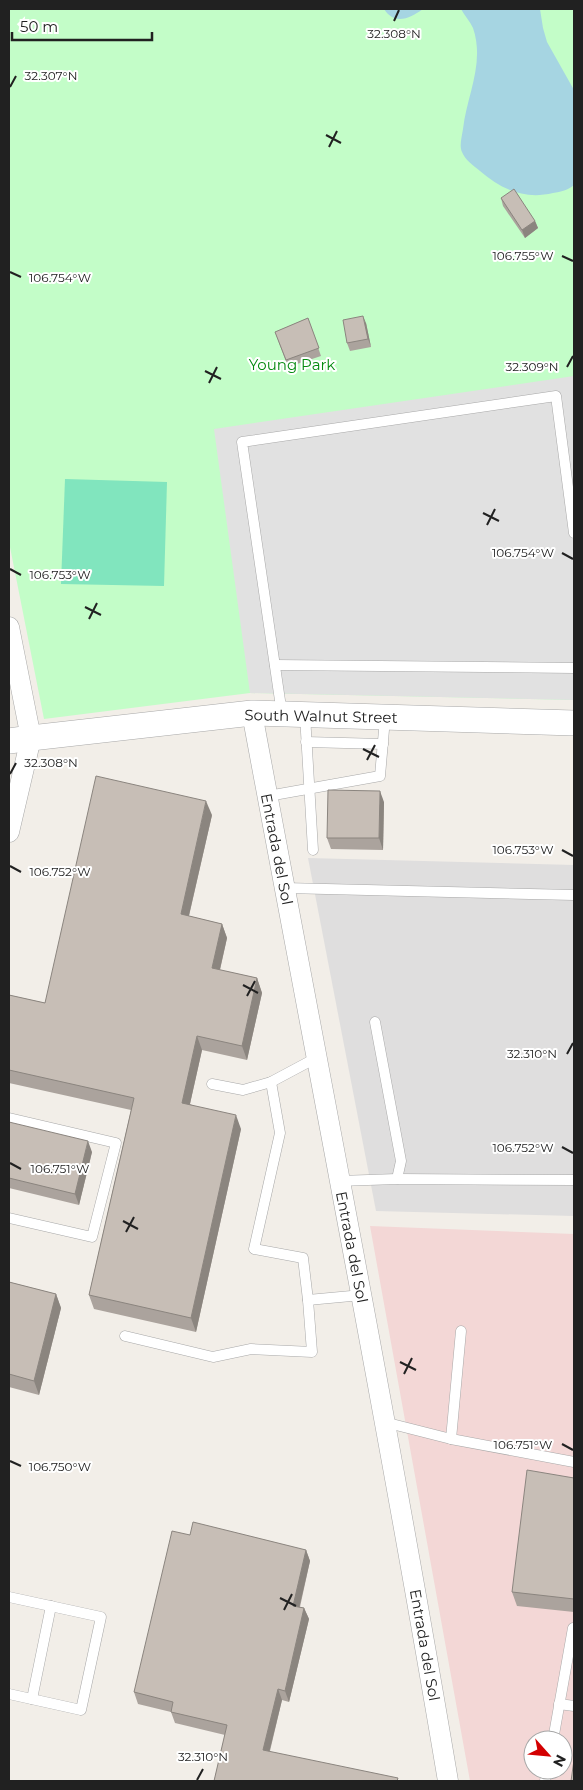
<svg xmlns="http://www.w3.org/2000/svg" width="583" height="1790" font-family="Montserrat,sans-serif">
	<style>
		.residential { fill: #dfdede }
		.commercial { fill: #f3d7d6; fill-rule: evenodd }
		.park { fill: #c3fdc8 }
		.pitch { fill: #81e5be }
		.parking { fill: #e1e1e1 }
		.water { fill: #a6d5e2 }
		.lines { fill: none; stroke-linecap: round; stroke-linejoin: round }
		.service-casing { stroke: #a8a8a8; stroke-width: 11 }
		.minor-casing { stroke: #a8a8a8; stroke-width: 21 }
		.tertiary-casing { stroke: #a8a8a8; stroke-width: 26 }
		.service { stroke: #fff; stroke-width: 10 }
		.minor { stroke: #fff; stroke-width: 20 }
		.tertiary { stroke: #fff; stroke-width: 25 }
		.wall { fill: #aba39d }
		.shaded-wall { fill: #8b857f }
		.building { fill: #c7beb6; stroke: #8b857f }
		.ticks { fill: none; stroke: #212121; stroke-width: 2 }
		.labels { text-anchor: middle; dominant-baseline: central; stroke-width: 4; stroke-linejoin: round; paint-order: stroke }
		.park-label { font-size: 15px; fill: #048a0f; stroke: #fff }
		.street-label { font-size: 15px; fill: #212121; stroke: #fff }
		.ticks-label { font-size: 12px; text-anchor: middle; fill: #212121; stroke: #fff; stroke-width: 4; stroke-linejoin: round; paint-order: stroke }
	</style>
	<rect width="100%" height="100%" fill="#f2eee8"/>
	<polygon class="residential" points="308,858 574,865 574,1216 376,1211"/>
	<path class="commercial" d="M370 1226 574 1234V1781H470ZM533 1740H563V1770H533Z"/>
	<polygon class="park" points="9,9 574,9 574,700 250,693 44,719 9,542"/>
	<polygon class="pitch" points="65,479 167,482 164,586 61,584"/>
	<polygon class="parking" points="574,376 574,700 250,693 214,429"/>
	<g class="water">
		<path d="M384 9H423C410 18 395 26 384 9Z"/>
		<path d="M461 9H540L543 28 547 42 574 90V185C568 190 561 192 553 193 524 200 501 189 480 171 473 165 465 160 462 152 459 146 462 136 463 129 467 95 485 63 473 28 470 21 464 15 461 9Z"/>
	</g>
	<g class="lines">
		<defs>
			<g id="service">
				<polyline points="275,665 574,668"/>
				<polyline points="282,714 242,442 556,396 574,533"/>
				<polyline points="305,715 313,850"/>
				<polyline points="306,742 383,744"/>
				<polyline points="268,796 380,776 385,718"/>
				<polyline points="285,888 574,895"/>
				<polyline points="375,1022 401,1161 397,1179"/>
				<polyline points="212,1084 243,1090 271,1082 316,1058"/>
				<polyline points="9,1118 116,1143 92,1237 9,1218"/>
				<polyline points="339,1181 397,1179 574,1180"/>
				<polyline points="308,1300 362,1295"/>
				<polyline points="125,1336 213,1357 251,1349 312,1352 308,1300 303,1258 254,1249 280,1133 271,1082"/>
				<polyline points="384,1422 451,1439 574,1462"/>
				<polyline points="451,1439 461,1331"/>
				<polyline points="9,1597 101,1617 81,1710 9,1694"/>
				<polyline points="32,1699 51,1606"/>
				<polyline points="559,1704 574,1706"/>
				<polyline points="553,1740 573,1628"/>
				<polyline points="545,1781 547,1770"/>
			</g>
			<g id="minor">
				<polyline points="9,627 31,738 9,832"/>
				<path d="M252 713C318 1069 388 1424 448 1781"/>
			</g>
			<polyline id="tertiary" points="9,741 31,738 252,713 574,723"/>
		</defs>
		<use href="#service" class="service-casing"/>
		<use href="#minor" class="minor-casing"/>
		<use href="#tertiary" class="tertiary-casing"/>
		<use href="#service" class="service"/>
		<use href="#minor" class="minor"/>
		<use href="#tertiary" class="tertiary"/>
	</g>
	<g class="wall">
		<polygon points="501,198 535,221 538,228 525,238 503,206"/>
		<polygon points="308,318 321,356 288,367 275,332"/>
		<polygon points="366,323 371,347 350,351 347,343"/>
		<polygon points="384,802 383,850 331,849 327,838"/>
		<polygon points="212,815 189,916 222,924 227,938 220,970 257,978 262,993 247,1060 202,1050 190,1104 241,1129 196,1332 94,1309 89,1295 131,1110 9,1083 9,995 45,1003"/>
		<polygon points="9,1122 92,1152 79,1205 9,1188"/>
		<polygon points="9,1282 56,1294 61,1308 39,1395 9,1387"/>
		<polygon points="574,1478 574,1612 517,1606 512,1592"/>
		<polygon points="190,1535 306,1550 310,1561 300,1607 304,1608 309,1619 289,1702 282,1700 270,1751 214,1781 225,1735 175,1723 171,1712 138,1704 134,1692"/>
	</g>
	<g class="shaded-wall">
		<polygon points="535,221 538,228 525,238 522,230"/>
		<polygon points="363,316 366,323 371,347 368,339"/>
		<polygon points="380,791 384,802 383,850 379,838"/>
		<polygon points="206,801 212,815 186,928 181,914"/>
		<polygon points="222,924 227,938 217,982 212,968"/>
		<polygon points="257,978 262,993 247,1060 242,1046"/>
		<polygon points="197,1036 202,1050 187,1117 182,1103"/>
		<polygon points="236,1115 241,1129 196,1332 191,1318"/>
		<polygon points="88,1141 92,1152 79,1205 75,1194"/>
		<polygon points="56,1294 61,1308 39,1395 34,1381"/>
		<polygon points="306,1550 310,1561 297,1617 293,1606"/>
		<polygon points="304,1608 309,1619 289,1702 285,1691"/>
		<polygon points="278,1689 282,1700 267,1761 263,1750"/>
	</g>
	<g class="building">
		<polygon points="514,189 535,221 522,230 501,198"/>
		<polygon points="363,316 368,339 347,343 343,320"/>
		<polygon points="308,318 319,348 286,360 275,332"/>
		<polygon points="96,776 206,801 181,914 222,924 212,968 257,978 242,1046 197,1036 182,1103 236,1115 191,1318 89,1295 134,1098 9,1070 9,995 45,1003"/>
		<polygon points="328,790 380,791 379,838 327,838"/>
		<polygon points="9,1122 88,1141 75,1194 9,1178"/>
		<polygon points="9,1282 56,1294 34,1381 9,1374"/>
		<polygon points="527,1470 574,1478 574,1599 512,1592"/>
		<polygon points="193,1522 306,1550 293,1606 304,1608 285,1691 278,1689 263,1750 398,1778 397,1781 214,1781 227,1725 171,1712 173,1702 134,1692 172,1531 190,1535"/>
		<polygon points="574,1760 574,1781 571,1781"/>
	</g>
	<path class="ticks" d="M394 21 399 10M10 87 16 76M326 135 341 143M329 147 337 131M562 256 573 261M10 272 21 277M567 367 573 356M205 371 221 379M209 383 217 367M483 513 499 521M487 525 495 509M562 553 573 559M10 569 21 575M85 607 101 615M89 619 97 603M363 749 379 757M367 760 375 745M10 774 16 763M562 850 573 856M10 866 21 872M243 985 258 993M247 996 255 981M567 1054 573 1043M562 1147 573 1153M10 1163 21 1169M123 1221 138 1229M126 1232 134 1217M400 1362 416 1370M404 1374 412 1358M562 1444 573 1450M10 1461 21 1466M280 1598 296 1606M284 1610 292 1594M197 1780 203 1769"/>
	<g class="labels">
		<g class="park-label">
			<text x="292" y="364">Young Park</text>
		</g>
		<g class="street-label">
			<text transform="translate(321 716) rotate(1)">South Walnut Street</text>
			<text transform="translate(277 849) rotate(79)">Entrada del Sol</text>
			<text transform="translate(352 1247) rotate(79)">Entrada del Sol</text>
			<text transform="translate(425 1645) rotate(80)">Entrada del Sol</text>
		</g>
	</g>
	<g class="ticks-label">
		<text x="394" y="38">32.308°N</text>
		<text x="51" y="80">32.307°N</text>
		<text x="523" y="260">106.755°W</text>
		<text x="60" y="282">106.754°W</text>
		<text x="532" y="371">32.309°N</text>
		<text x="523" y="557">106.754°W</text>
		<text x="60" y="579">106.753°W</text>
		<text x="51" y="767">32.308°N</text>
		<text x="523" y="854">106.753°W</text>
		<text x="60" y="876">106.752°W</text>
		<text x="532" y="1058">32.310°N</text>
		<text x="523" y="1152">106.752°W</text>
		<text x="60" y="1173">106.751°W</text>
		<text x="523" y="1449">106.751°W</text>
		<text x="60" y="1471">106.750°W</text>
		<text x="203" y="1761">32.310°N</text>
	</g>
	<rect width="583" height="1790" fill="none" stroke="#212121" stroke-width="20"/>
	<g transform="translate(548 1755) rotate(117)"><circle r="24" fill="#ffffff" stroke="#a6a6a6"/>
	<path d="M0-4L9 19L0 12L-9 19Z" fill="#d30001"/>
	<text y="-8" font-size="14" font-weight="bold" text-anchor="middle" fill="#212121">N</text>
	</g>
	<path d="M12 32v8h140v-8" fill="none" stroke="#212121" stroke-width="2.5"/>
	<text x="20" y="32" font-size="15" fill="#212121" stroke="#ffffff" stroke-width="4" paint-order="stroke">50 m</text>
</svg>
